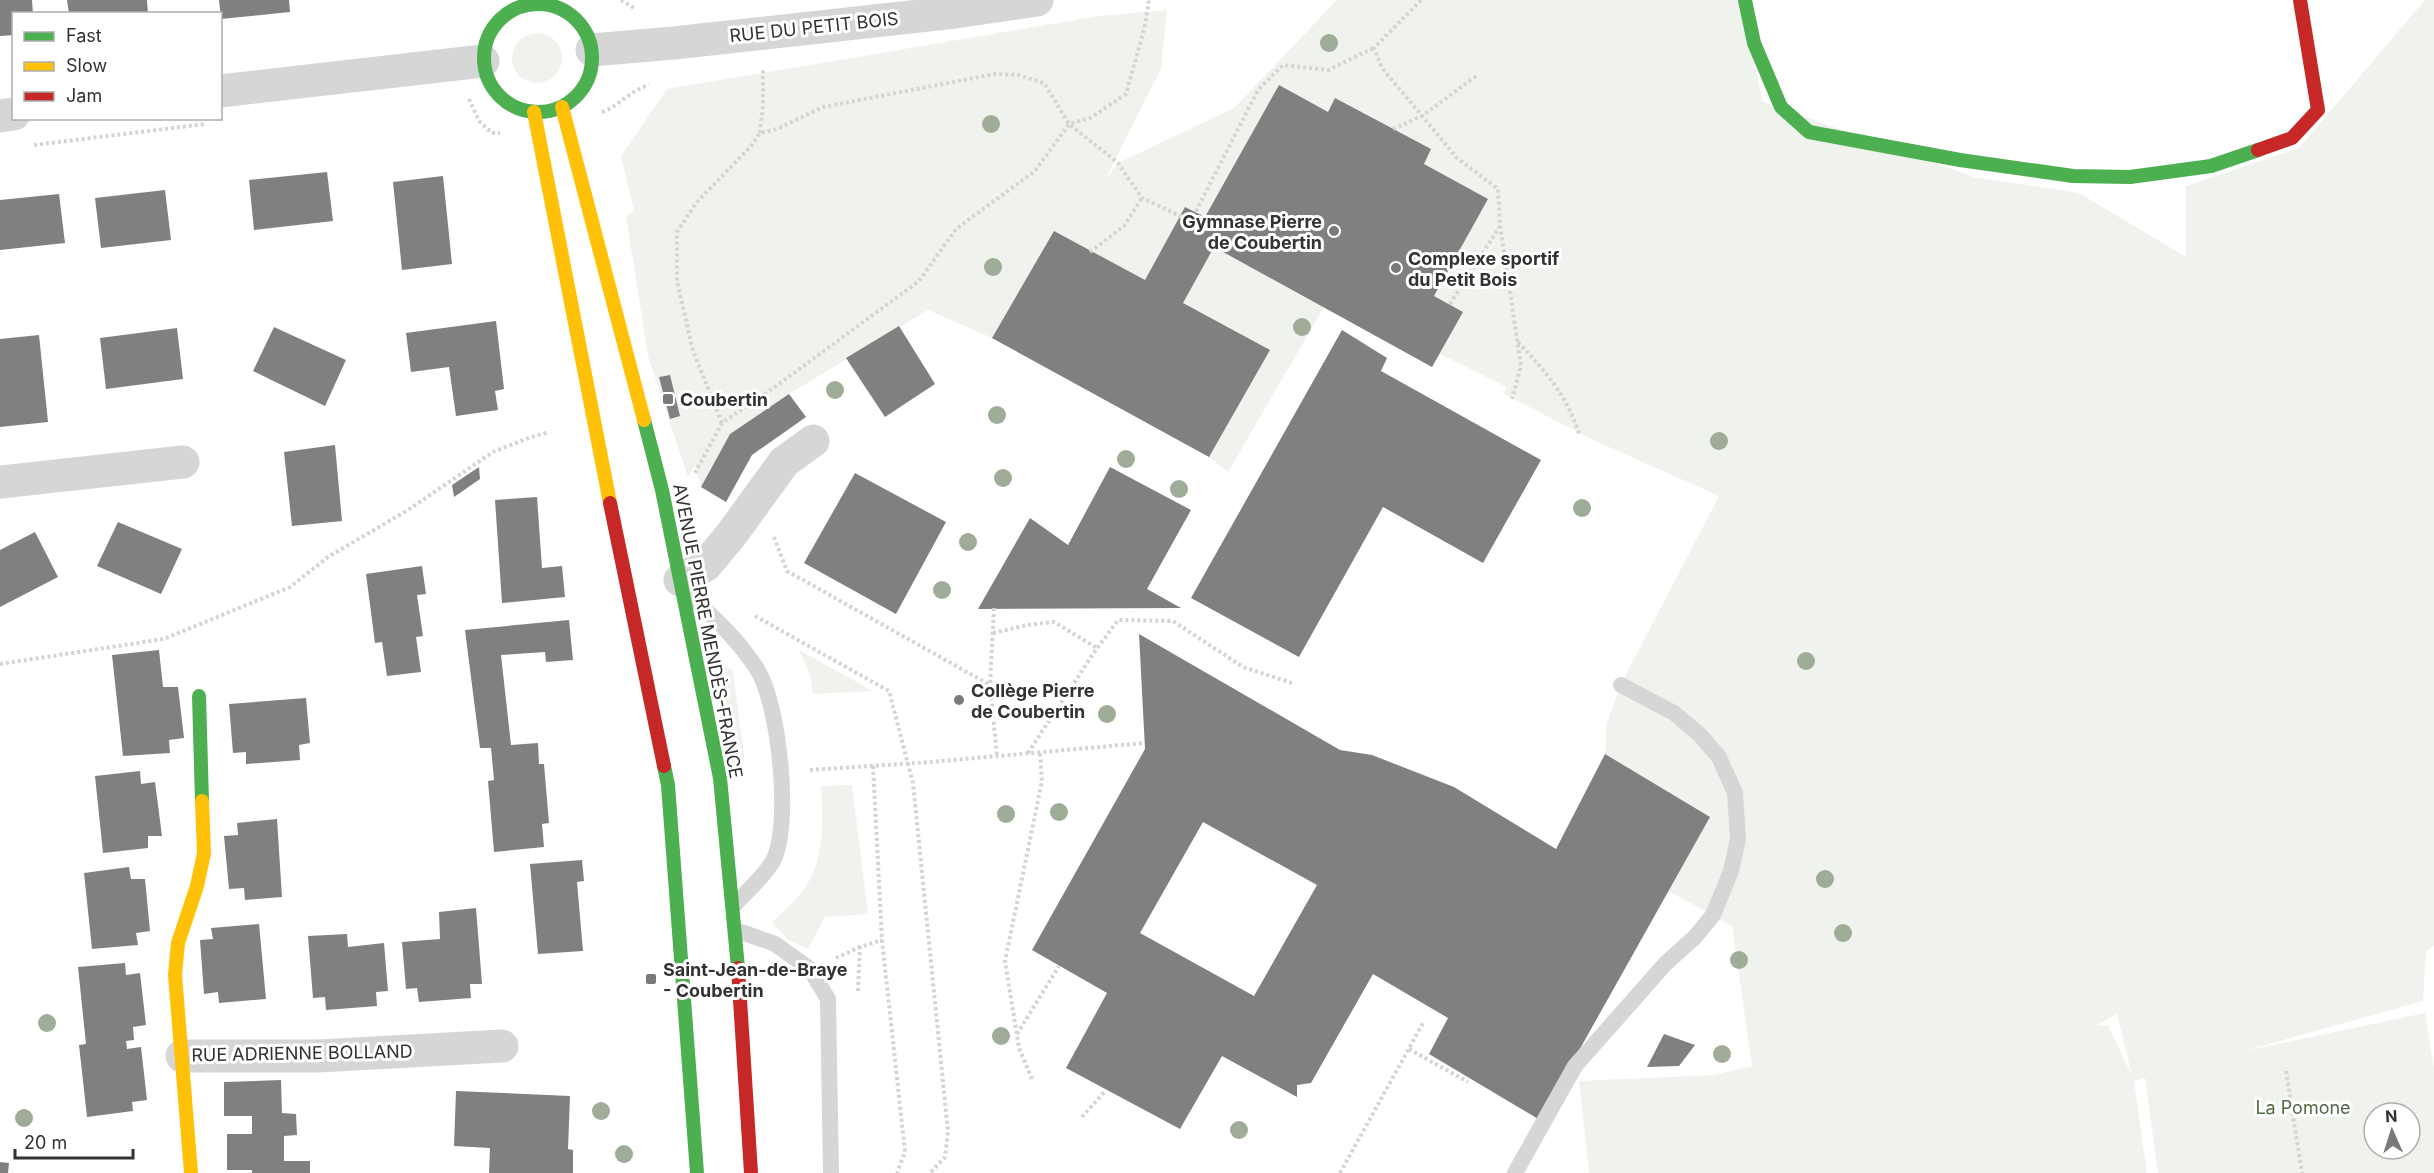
<svg xmlns="http://www.w3.org/2000/svg" width="2434" height="1173" font-family="Inter,sans-serif">
	<style>
		.green { fill: #f0f3ed; fill-rule: evenodd }
		.building { fill: #808080; fill-rule: evenodd }
		.lines { fill: none; stroke-linecap: round; stroke-linejoin: round }
		.path { stroke: #d4d4d4; stroke-width: 4; stroke-dasharray: 3 3; stroke-linecap: butt }
		.lane { stroke: #d6d6d6; stroke-width: 16 }
		.street { stroke: #d6d6d6; stroke-width: 33 }
		.fast { stroke: #4caf50; stroke-width: 14 }
		.slow { stroke: #ffc107; stroke-width: 14 }
		.jam { stroke: #c62828; stroke-width: 14 }
		.tree { fill: #9fac98 }
		.poi-dot { fill: #7a7a7a; stroke: #fff; stroke-width: 2 }
		.labels { text-anchor: middle; dominant-baseline: central; stroke-width: 6; stroke-linejoin: round; paint-order: stroke }
		.street-label { font-size: 18px; fill: #323232; stroke: #fff }
		.poi-label { font-size: 18px; font-weight: bold; fill: #323232; stroke: #fff; text-anchor: start }
		.park-label { font-size: 18px; fill: #516943; stroke: #fff }
	</style>
	<rect width="100%" height="100%" fill="#fff"/>
	<g class="green">
		<path d="M1337 0H1740L1763 102 1974 177 2079 193 2186 257V186L2299 148 2425 0H2434V946L2426 951 2423 1001 2244 1051 2425 1013 2434 1067V1173H2158L2145 1078 2134 1081 2147 1173H1589L1579 1081 1714 1075 1752 1066 1732 926 1668 891 1709 817 1605 754 1607 723 1621 684 1719 496 1591 439 1504 394 1506 387 1440 354 1432 367 1324 307 1228 472 1209 457 992 338 928 310 789 394 730 434 701 487 695 466 688 477 648 356 626 216 634 211 621 156 667 89 1099 16 1167 10 1161 69 1105 180 1118 163 1234 108ZM2117 1014 2132 1076 2108 1025 2096 1026ZM2374 1113H2410V1149H2374Z"/>
		<circle cx="537" cy="58" r="25"/>
		<polygon points="799,650 873,691 813,694 810,675"/>
		<polygon points="724,665 733,671 745,762 729,764 713,676 717,667"/>
		<path d="M852 785 868 914 825 917 808 949 789 940 772 922C782 912 793 903 802 892 825 863 823 820 821 786Z"/>
	</g>
	<g class="building">
		<polygon points="0,0 32,0 33,14 14,14 14,35 0,36"/>
		<polygon points="67,0 147,0 148,14 69,14"/>
		<polygon points="219,0 289,0 290,12 221,19"/>
		<polygon points="1279,85 1328,112 1335,98 1431,149 1424,164 1488,199 1434,296 1463,312 1432,367 1214,247 1183,303 1270,350 1209,457 992,338 1054,231 1145,280 1185,207 1205,217"/>
		<polygon points="327,172 333,221 254,230 249,180"/>
		<polygon points="443,176 452,264 402,270 393,182"/>
		<polygon points="165,190 171,240 101,248 95,198"/>
		<polygon points="59,194 65,243 0,250 0,200"/>
		<polygon points="496,321 504,389 495,391 498,410 456,416 449,367 411,372 406,333"/>
		<polygon points="899,326 935,384 885,417 846,358"/>
		<polygon points="274,327 346,360 325,406 253,371"/>
		<polygon points="177,328 183,379 106,389 100,338"/>
		<polygon points="1342,330 1387,358 1381,371 1541,460 1483,563 1383,507 1299,657 1191,598"/>
		<polygon points="39,335 48,422 0,427 0,339"/>
		<polygon points="670,375 680,416 670,419 659,377"/>
		<polygon points="789,394 806,417 752,455 726,502 701,487 730,434"/>
		<polygon points="335,445 342,521 292,526 284,452"/>
		<polygon points="479,467 480,479 454,497 452,485"/>
		<polygon points="1110,467 1191,510 1147,589 1181,608 978,609 1030,518 1068,545"/>
		<polygon points="855,473 946,522 896,614 804,563"/>
		<polygon points="537,497 542,568 562,566 565,597 502,603 495,500"/>
		<polygon points="118,522 182,549 161,594 97,566"/>
		<polygon points="35,532 58,577 0,607 0,550"/>
		<polygon points="422,566 426,594 417,595 423,636 416,637 421,672 387,676 382,642 375,643 366,574"/>
		<polygon points="569,620 573,660 546,662 545,652 501,655 511,745 538,743 539,764 544,764 549,823 542,824 544,847 494,852 488,781 494,780 491,748 480,748 465,630"/>
		<path d="M1139 634 1340 750 1372 755 1454 787 1556 849 1605 754 1710 817 1540 1120 1429 1054 1448 1018 1373 974 1311 1083 1297 1085V1097L1222 1056 1180 1129 1066 1068 1107 993 1032 950 1145 749ZM1203 822 1317 885 1254 996 1140 933Z"/>
		<polygon points="159,650 163,687 178,687 184,738 169,740 170,753 123,756 112,655"/>
		<polygon points="306,698 310,743 299,745 300,760 246,764 246,752 233,753 229,704"/>
		<polygon points="140,771 141,784 155,782 162,836 148,836 148,848 103,853 95,776"/>
		<polygon points="277,819 282,897 245,900 244,888 229,889 224,836 238,835 237,823"/>
		<polygon points="582,860 584,881 577,882 583,951 538,954 530,864"/>
		<polygon points="129,867 131,879 145,879 150,931 136,933 138,945 92,949 84,873"/>
		<polygon points="476,908 482,984 470,984 471,998 419,1002 417,988 406,989 402,942 440,939 439,912"/>
		<polygon points="259,924 266,999 219,1003 218,992 204,994 200,940 213,939 211,928"/>
		<polygon points="347,934 348,947 384,943 388,991 376,992 377,1006 326,1010 325,997 313,998 308,936"/>
		<polygon points="125,963 126,975 140,973 146,1025 133,1027 134,1040 126,1041 127,1049 141,1047 147,1100 132,1102 133,1111 87,1117 79,1045 86,1044 78,967"/>
		<polygon points="1664,1034 1695,1045 1679,1066 1647,1067"/>
		<polygon points="281,1080 282,1113 296,1114 297,1135 284,1136 284,1161 310,1161 310,1173 252,1173 252,1170 227,1170 227,1134 252,1134 252,1116 224,1116 224,1082"/>
		<polygon points="456,1091 570,1096 568,1149 573,1150 573,1173 489,1173 490,1148 454,1146"/>
		<polygon points="0,1162 9,1163 8,1173 0,1173"/>
	</g>
	<g class="lines">
		<g class="path">
			<polyline points="621,0 634,8"/>
			<polyline points="1421,0 1374,48 1382,68 1457,158 1498,189 1500,225 1521,366 1512,399"/>
			<polyline points="469,99 479,121 492,133 500,133"/>
			<path d="M602 112C619 106 631 90 649 85"/>
			<polyline points="1393,129 1422,116 1476,76"/>
			<polyline points="760,133 763,106 763,68"/>
			<polyline points="34,145 205,124"/>
			<polyline points="1185,231 1191,221"/>
			<polyline points="1090,252 1124,226 1142,198"/>
			<polyline points="1450,304 1500,226"/>
			<path d="M1518 342C1545 371 1567 395 1579 434"/>
			<polyline points="722,423 693,351 677,281 677,232 696,203 752,145 760,133 777,129 823,107 995,74 1018,75 1044,83 1069,124 1118,163 1142,198 1191,221 1258,90 1283,65 1328,70 1374,48"/>
			<polyline points="695,473 722,423 779,384 919,281 956,229 1035,171 1069,124 1090,118 1126,94 1144,30 1149,0"/>
			<polyline points="774,537 787,571 990,685"/>
			<polyline points="994,608 990,685 997,756"/>
			<polyline points="755,616 889,691 913,783 948,1132 945,1157 930,1173"/>
			<polyline points="993,633 1027,625 1054,622 1097,648"/>
			<polyline points="0,664 164,639 290,587 328,557 408,510 493,452 531,437 549,432"/>
			<polyline points="1028,753 1093,654 1118,620 1173,621 1243,667 1295,684"/>
			<polyline points="873,766 882,940 905,1152 897,1173"/>
			<polyline points="810,770 931,762 1144,743"/>
			<polyline points="836,958 860,947"/>
			<polyline points="858,991 860,947 882,940"/>
			<polyline points="1017,1034 1059,966"/>
			<polyline points="1409,1049 1468,1082"/>
			<polyline points="2286,1071 2302,1173"/>
			<polyline points="1032,1079 1019,1048 1005,961 1042,781 1040,752"/>
			<polyline points="1082,1117 1106,1090"/>
			<polyline points="1340,1173 1423,1023"/>
		</g>
		<g class="lane">
			<path d="M687 592C712 616 738 639 757 669 779 703 792 825 773 861 764 877 746 892 734 905"/>
			<polyline points="736,930 775,944 810,969 828,999 831,1173"/>
			<polyline points="1515,1173 1575,1066 1666,963 1695,937 1713,915 1731,871 1738,839 1735,793 1719,757 1700,735 1674,713 1621,685"/>
		</g>
		<g class="street">
			<polyline points="592,50 674,43 955,12 1037,0"/>
			<polyline points="220,91 483,61"/>
			<polyline points="0,116 14,114"/>
			<polyline points="0,482 183,462"/>
			<polyline points="680,580 706,565 731,535 784,462 813,441"/>
			<polyline points="182,1056 318,1056 502,1046"/>
		</g>
		<g class="fast">
			<polyline points="1745,0 1754,43 1781,107 1809,132 1960,160 2073,176 2130,177 2211,166 2258,150"/>
			<circle cx="538" cy="58" r="54"/>
			<polyline points="644,420 662,490 720,778 738,968"/>
			<polyline points="199,696 202,801"/>
			<polyline points="664,766 668,785 697,1173"/>
		</g>
		<g class="slow">
			<polyline points="562,107 644,420"/>
			<polyline points="534,112 610,503"/>
			<polyline points="191,1173 175,975 178,943 197,886 204,853 202,801"/>
		</g>
		<g class="jam">
			<polyline points="2258,150 2292,138 2318,110 2300,0"/>
			<polyline points="610,503 664,766"/>
			<polyline points="738,968 751,1173"/>
		</g>
	</g>
	<g class="tree">
		<circle cx="1329" cy="43" r="9"/>
		<circle cx="991" cy="124" r="9"/>
		<circle cx="993" cy="267" r="9"/>
		<circle cx="1302" cy="327" r="9"/>
		<circle cx="835" cy="390" r="9"/>
		<circle cx="997" cy="415" r="9"/>
		<circle cx="1719" cy="441" r="9"/>
		<circle cx="1126" cy="459" r="9"/>
		<circle cx="1003" cy="478" r="9"/>
		<circle cx="1179" cy="489" r="9"/>
		<circle cx="1582" cy="508" r="9"/>
		<circle cx="968" cy="542" r="9"/>
		<circle cx="942" cy="590" r="9"/>
		<circle cx="1806" cy="661" r="9"/>
		<circle cx="1107" cy="714" r="9"/>
		<circle cx="1059" cy="812" r="9"/>
		<circle cx="1006" cy="814" r="9"/>
		<circle cx="1825" cy="879" r="9"/>
		<circle cx="1843" cy="933" r="9"/>
		<circle cx="1739" cy="960" r="9"/>
		<circle cx="47" cy="1023" r="9"/>
		<circle cx="1001" cy="1036" r="9"/>
		<circle cx="1722" cy="1054" r="9"/>
		<circle cx="601" cy="1111" r="9"/>
		<circle cx="24" cy="1118" r="9"/>
		<circle cx="1239" cy="1130" r="9"/>
		<circle cx="624" cy="1154" r="9"/>
	</g>
	<g class="poi-dot">
		<circle cx="1334" cy="231" r="6"/>
		<circle cx="1396" cy="268" r="6"/>
		<rect x="662" y="393" width="12" height="12" rx="3"/>
		<circle cx="959" cy="700" r="6"/>
		<rect x="645" y="973" width="12" height="12" rx="3"/>
	</g>
	<g class="labels">
		<g class="street-label">
			<text transform="translate(814 27) rotate(-6)">RUE DU PETIT BOIS</text>
			<text transform="translate(708 631) rotate(79)">AVENUE PIERRE MENDÈS-FRANCE</text>
			<text transform="translate(302 1053) rotate(-1)">RUE ADRIENNE BOLLAND</text>
		</g>
		<g class="poi-label">
			<text x="1322" y="221" text-anchor="end">Gymnase Pierre<tspan x="1322" dy="21">de Coubertin</tspan></text>
			<text x="1408" y="258">Complexe sportif<tspan x="1408" dy="21">du Petit Bois</tspan></text>
			<text x="680" y="399">Coubertin</text>
			<text x="971" y="690">Collège Pierre<tspan x="971" dy="21">de Coubertin</tspan></text>
			<text x="663" y="969">Saint-Jean-de-Braye<tspan x="663" dy="21">- Coubertin</tspan></text>
		</g>
		<g class="park-label">
			<text x="2303" y="1107">La Pomone</text>
		</g>
	</g>
	<rect x="12" y="12" width="210" height="108" fill="#ffffff" stroke="#adadad" stroke-width="1.5"/>
	<rect x="24" y="32" width="30" height="9" fill="#4caf50" stroke="#adadad" stroke-width="1.5"/>
	<text x="66" y="42" font-size="18" fill="#323232">Fast</text>
	<rect x="24" y="62" width="30" height="9" fill="#ffc107" stroke="#adadad" stroke-width="1.5"/>
	<text x="66" y="72" font-size="18" fill="#323232">Slow</text>
	<rect x="24" y="92" width="30" height="9" fill="#c62828" stroke="#adadad" stroke-width="1.5"/>
	<text x="66" y="102" font-size="18" fill="#323232">Jam</text>
	<g transform="translate(2392 1131) rotate(357)"><circle r="28" fill="#ffffff" stroke="#adadad" stroke-width="1.5"/>
	<path d="M0-4.5L10 22L0 15L-10 22Z" fill="#7a7a7a"/>
	<text y="-9" font-size="16" font-weight="bold" text-anchor="middle" fill="#323232">N</text>
	</g>
	<path d="M15 1149v9h118v-9" fill="none" stroke="#323232" stroke-width="3"/>
	<text x="24" y="1149" font-size="18" fill="#323232" stroke="#ffffff" stroke-width="4.5" paint-order="stroke">20 m</text>
</svg>
